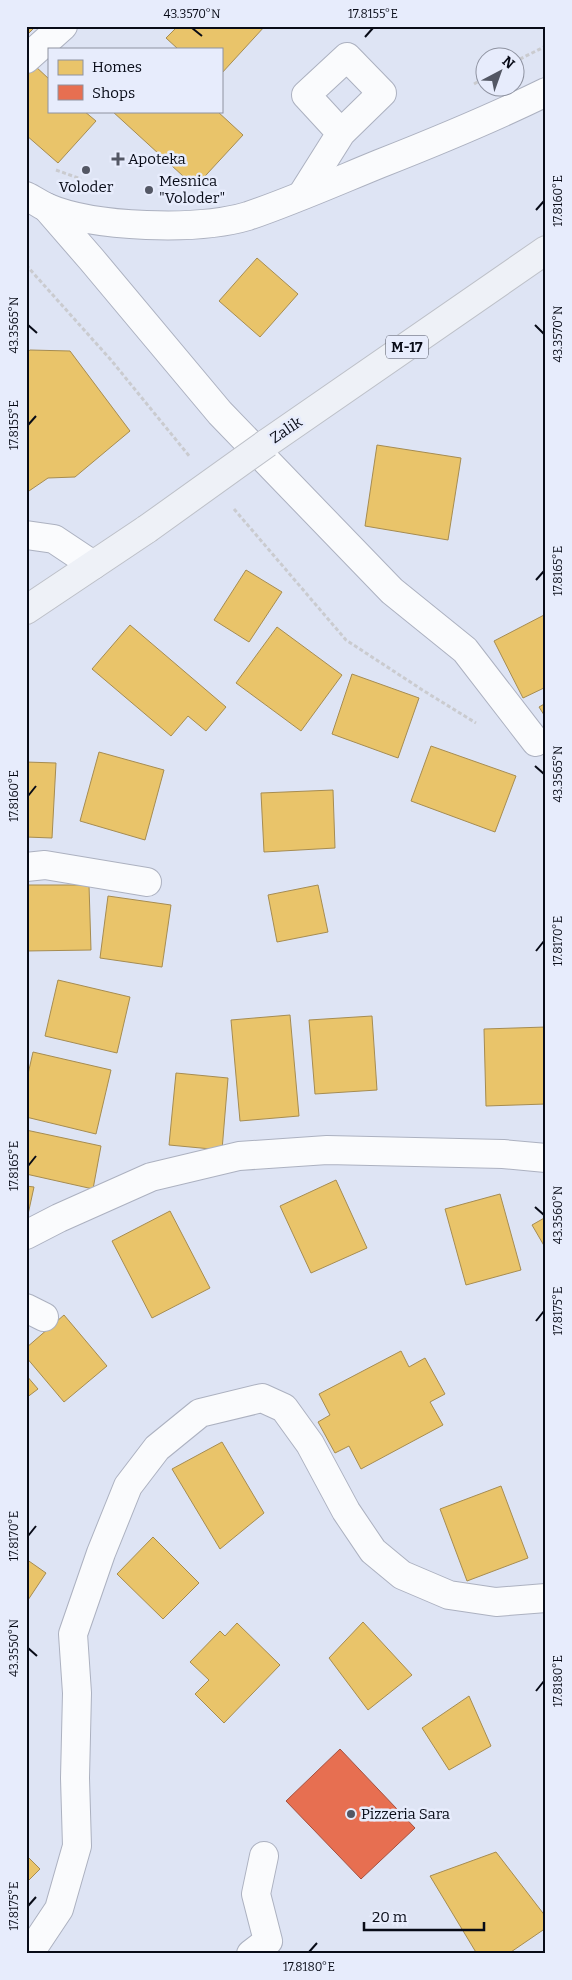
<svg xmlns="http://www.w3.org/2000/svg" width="572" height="1980" font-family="Bitter,serif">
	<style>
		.homes { fill: #e9c46a; stroke: #a68c51 }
		.shops { fill: #e76f51; stroke: #a45140 }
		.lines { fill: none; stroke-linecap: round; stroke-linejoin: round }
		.minor-casing { stroke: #acb1c0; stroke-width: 30 }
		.major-casing { stroke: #bdc0c8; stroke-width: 30 }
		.path { stroke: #cacbcf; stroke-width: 3; stroke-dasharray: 4 2.5; stroke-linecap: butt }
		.minor { stroke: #fafbfd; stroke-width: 28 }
		.major { stroke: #eef1f7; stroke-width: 28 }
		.major-bridge-casing { stroke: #bdc0c8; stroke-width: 30; stroke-linecap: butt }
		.major-bridge { stroke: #eef1f7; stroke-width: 28 }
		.ticks { fill: none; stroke: #080b17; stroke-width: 2 }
		.poi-dot { fill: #535764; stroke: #e7ecfc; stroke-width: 2 }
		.labels { text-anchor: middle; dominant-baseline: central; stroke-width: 5; stroke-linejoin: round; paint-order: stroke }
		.shield { fill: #e7ecfc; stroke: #4b4e5c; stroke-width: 1 }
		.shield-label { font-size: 14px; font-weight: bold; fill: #080b17 }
		.poi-label { font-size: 15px; fill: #080b17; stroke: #e7ecfc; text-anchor: start }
		.street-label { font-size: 15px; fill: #080b17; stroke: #e7ecfc }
		.neatline { fill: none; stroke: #080b17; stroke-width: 2 }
		.ticks-label { font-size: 12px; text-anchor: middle; fill: #080b17 }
	</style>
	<rect width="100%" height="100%" fill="#dee4f4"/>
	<g class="homes">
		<polygon points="26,26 36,26 26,36"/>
		<polygon points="178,26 265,26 221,74 221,49 178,49 166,38"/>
		<polygon points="34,65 49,79 49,111 84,111 96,121 58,163 26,135 26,74"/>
		<polygon points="112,111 217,111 243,135 195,187"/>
		<polygon points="257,258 298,294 260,337 219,301"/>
		<polygon points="30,350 70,351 130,431 75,477 48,478 26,493 26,353"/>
		<polygon points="377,445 461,458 448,540 365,526"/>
		<polygon points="246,570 282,592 249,642 214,620"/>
		<polygon points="546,614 546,687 523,698 494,641"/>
		<polygon points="130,625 226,707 206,731 188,716 171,736 92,669"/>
		<polygon points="277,627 342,675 301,731 236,683"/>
		<polygon points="352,674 419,698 398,758 332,734"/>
		<polygon points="546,703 546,718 539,707"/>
		<polygon points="431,746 516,776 495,832 411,801"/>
		<polygon points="99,752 164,770 145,840 80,821"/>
		<polygon points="26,762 56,763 52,838 26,837"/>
		<polygon points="333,790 335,848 264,852 261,793"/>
		<polygon points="26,885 89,885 91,950 26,951"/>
		<polygon points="318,885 328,932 277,942 268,895"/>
		<polygon points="108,896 171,905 162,967 100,958"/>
		<polygon points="58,980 130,997 117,1053 45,1036"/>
		<polygon points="290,1015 299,1116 240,1121 231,1020"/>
		<polygon points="372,1016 377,1090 315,1094 309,1020"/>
		<polygon points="546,1027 546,1104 486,1106 484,1029"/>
		<polygon points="33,1052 111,1070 96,1134 26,1117 26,1083"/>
		<polygon points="176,1073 228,1078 222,1150 169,1145"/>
		<polygon points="26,1130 101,1146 93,1189 26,1174"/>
		<polygon points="336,1180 367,1248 311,1273 280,1206"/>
		<polygon points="26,1186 34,1187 27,1219 26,1219"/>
		<polygon points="500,1194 521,1270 466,1285 445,1209"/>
		<polygon points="170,1211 210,1288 152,1318 112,1241"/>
		<polygon points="546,1217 546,1249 532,1225"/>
		<polygon points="64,1315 107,1366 64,1402 26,1357 26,1348"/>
		<polygon points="401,1351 409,1367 425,1358 445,1394 430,1402 443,1425 361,1469 349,1446 335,1453 318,1422 330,1415 319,1394"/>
		<polygon points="26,1375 38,1389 26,1398"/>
		<polygon points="222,1442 264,1513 220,1549 172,1469"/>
		<polygon points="501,1486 528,1558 467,1581 440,1509"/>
		<polygon points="153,1537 199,1583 163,1619 117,1574"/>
		<polygon points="26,1559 46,1573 26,1603"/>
		<polygon points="363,1622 412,1675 368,1710 329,1658"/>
		<polygon points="237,1623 280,1665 224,1723 195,1694 209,1680 190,1662 220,1631 225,1636"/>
		<polygon points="469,1696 491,1746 449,1770 422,1728"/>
		<polygon points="496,1852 546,1917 546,1928 508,1954 477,1954 430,1876"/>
		<polygon points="26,1855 40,1869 26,1883"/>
	</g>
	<polygon class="shops" points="340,1749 415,1828 361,1879 286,1801"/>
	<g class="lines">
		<defs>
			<g id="minor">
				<polyline points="26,59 63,26"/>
				<polyline points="302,195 341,133 382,93 347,57 306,95 341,133"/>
				<path d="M26 196C33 199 39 204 46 207 94 228 198 231 248 216 292 201 335 182 379 164 435 142 491 119 546 92"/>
				<polyline points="46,207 92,260 220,413 392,591 465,650 536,742"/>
				<polyline points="26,535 54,539 93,565"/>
				<polyline points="26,867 45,865 147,882"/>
				<polyline points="26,1235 59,1218 151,1177 239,1156 327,1150 503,1154 546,1158"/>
				<polyline points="26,1308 44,1317"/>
				<polyline points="29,1954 59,1909 77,1846 75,1778 77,1693 73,1634 101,1553 128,1486 157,1448 200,1413 262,1398 284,1408 310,1444 346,1511 373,1551 402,1575 449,1595 496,1602 546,1598"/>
				<polyline points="251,1954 268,1941 256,1894 264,1856"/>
			</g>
			<g id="major">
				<polyline points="267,443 546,250"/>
				<polyline points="26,610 147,529"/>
			</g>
		</defs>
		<use href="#minor" class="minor-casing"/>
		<use href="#major" class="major-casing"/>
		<g class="path">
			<polyline points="514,62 546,46"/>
			<polyline points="474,84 484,78"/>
			<polyline points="56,170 81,179"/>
			<polyline points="26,265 111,360 190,457"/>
			<polyline points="234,509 346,640 424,691 476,723"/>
		</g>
		<use href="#minor" class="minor"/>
		<use href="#major" class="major"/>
		<defs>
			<polyline id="major-bridge" points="147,529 267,443"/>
		</defs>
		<use href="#major-bridge" class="major-bridge-casing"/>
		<use href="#major-bridge" class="major-bridge"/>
	</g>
	<path class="ticks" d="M192 28 202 36M365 37 373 28M536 210 544 201M28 325 37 333M535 325 544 334M28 425 36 416M536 580 544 571M535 766 544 774M28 796 36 786M536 951 544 941M28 1166 36 1156M535 1207 544 1215M536 1321 544 1311M28 1536 36 1526M28 1648 37 1656M536 1691 544 1681M28 1906 36 1897M309 1952 317 1943"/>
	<g class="poi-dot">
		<path d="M115.5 151.5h5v5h5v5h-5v5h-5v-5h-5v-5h5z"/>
		<circle cx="86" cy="170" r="5"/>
		<circle cx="149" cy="190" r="5"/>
		<circle cx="351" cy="1814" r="5"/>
	</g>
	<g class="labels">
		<rect class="shield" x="386" y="335.5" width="42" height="23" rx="4"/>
		<g class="shield-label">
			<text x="407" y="347">M-17</text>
		</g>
		<g class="poi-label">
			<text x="128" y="159">Apoteka</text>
			<text x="159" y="181">Mesnica<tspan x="159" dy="17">"Voloder"</tspan></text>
			<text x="86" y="187" text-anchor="middle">Voloder</text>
			<text x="361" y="1814">Pizzeria Sara</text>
		</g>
		<g class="street-label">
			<text transform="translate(286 430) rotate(-34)">Zalik</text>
		</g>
	</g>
	<rect width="572" height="1980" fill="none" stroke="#e7ecfc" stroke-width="55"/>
	<rect x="48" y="48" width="175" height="65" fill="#e7ecfc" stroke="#8e92a0"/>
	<rect x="58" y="60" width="25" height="15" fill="#e9c46a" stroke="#8e92a0"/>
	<text x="92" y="72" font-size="15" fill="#080b17">Homes</text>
	<rect x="58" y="85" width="25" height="15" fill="#e76f51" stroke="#8e92a0"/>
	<text x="92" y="98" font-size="15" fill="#080b17">Shops</text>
	<g transform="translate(500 72) rotate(41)"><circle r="24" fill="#e7ecfc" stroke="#8e92a0"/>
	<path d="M0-4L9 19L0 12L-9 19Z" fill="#535764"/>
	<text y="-8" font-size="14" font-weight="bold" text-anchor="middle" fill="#080b17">N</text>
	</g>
	<path d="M364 1922v8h120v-8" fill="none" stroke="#080b17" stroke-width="2.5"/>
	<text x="372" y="1922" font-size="15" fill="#080b17" stroke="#e7ecfc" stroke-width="4" paint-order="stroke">20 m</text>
	<rect x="28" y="28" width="516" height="1924" class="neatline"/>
	<g class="ticks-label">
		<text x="192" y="18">43.3570°N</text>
		<text x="373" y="18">17.8155°E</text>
		<text transform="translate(558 201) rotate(-90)" y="4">17.8160°E</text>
		<text transform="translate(14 325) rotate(-90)" y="4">43.3565°N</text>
		<text transform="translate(558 334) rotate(-90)" y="4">43.3570°N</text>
		<text transform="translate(14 425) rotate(-90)" y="4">17.8155°E</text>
		<text transform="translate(558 571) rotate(-90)" y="4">17.8165°E</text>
		<text transform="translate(558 774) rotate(-90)" y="4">43.3565°N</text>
		<text transform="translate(14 796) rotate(-90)" y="4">17.8160°E</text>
		<text transform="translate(558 941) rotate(-90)" y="4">17.8170°E</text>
		<text transform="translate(14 1166) rotate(-90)" y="4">17.8165°E</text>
		<text transform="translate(558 1215) rotate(-90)" y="4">43.3560°N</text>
		<text transform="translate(558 1311) rotate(-90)" y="4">17.8175°E</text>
		<text transform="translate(14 1536) rotate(-90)" y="4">17.8170°E</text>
		<text transform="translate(14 1648) rotate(-90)" y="4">43.3550°N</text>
		<text transform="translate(558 1681) rotate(-90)" y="4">17.8180°E</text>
		<text transform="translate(14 1906) rotate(-90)" y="4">17.8175°E</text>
		<text x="309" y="1971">17.8180°E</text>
	</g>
</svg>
